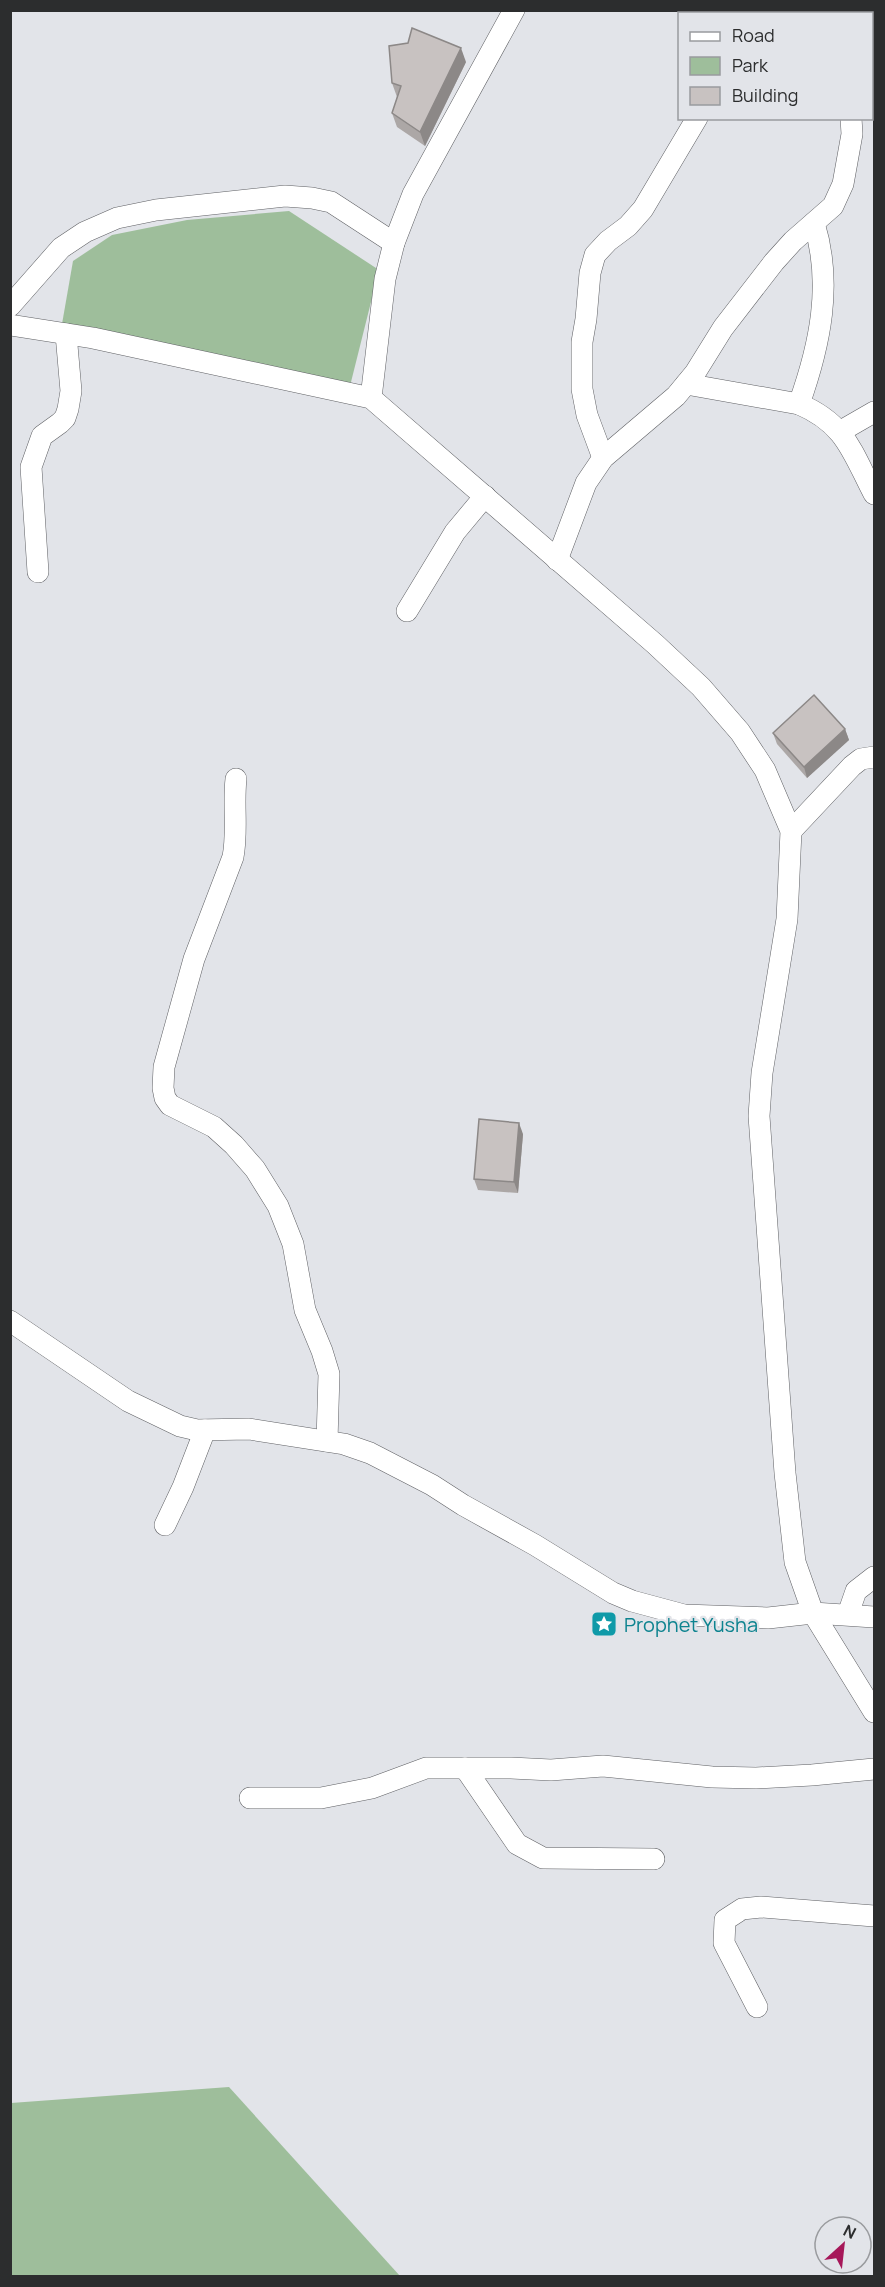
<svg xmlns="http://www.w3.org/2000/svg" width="885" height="2287" font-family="Manrope,sans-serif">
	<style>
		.green { fill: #9ebe9b }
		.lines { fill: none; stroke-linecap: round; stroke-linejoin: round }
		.minor-casing { stroke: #5f6064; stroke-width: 22 }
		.minor { stroke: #fff; stroke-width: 21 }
		.wall { fill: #aca7a6 }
		.shaded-wall { fill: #8c8887 }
		.building { fill: #c8c2c1; stroke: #8c8887; stroke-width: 1.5 }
		.labels { text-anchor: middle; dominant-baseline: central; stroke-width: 4.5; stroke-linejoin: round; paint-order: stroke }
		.culture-label { font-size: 20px; fill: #0d838f; stroke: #e2e4e9; text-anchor: start }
	</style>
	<rect width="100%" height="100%" fill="#e2e4e9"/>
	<g class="green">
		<polygon points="289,211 379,270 349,390 62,324 73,261 112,235 187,220"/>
		<polygon points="229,2087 400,2276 11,2276 11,2103"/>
	</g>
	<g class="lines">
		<defs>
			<g id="minor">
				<polyline points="814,10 816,14"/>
				<polyline points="755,14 759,10"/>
				<polyline points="10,306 61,248 85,232 117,218 156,210 285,196 312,198 331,202 394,243"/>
				<polyline points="10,325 93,338 371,398 655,644 701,687 740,732 765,770 791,831 787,919 762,1073 759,1116 785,1473 795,1562 813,1613 874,1712"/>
				<path d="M686 384 799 404C846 424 852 452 874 494"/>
				<polyline points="371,398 385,279 394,243 413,194 514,10"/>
				<path d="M799 404C820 345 833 284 814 223"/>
				<polyline points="841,431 874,412"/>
				<polyline points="603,458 587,415 582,389 582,342 586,319 590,273 595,255 608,241 628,226 643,209 697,118"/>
				<polyline points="557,560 586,483 603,458 676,396 695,373 723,328 774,262 793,241 833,206 843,184 852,134 851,118"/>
				<polyline points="38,572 31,467 42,436 60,423 65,418 68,409 71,391 66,334"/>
				<polyline points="407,611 455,532 485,496"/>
				<path d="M236 779C233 805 238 831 233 857L194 959 164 1067 163 1088 165 1098 170 1105 214 1127 234 1145 255 1169 278 1206 293 1244 305 1310 322 1351 329 1374 327 1441"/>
				<polyline points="791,831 852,766 861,759 874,757"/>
				<polyline points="10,1321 128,1401 180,1426 197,1430 249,1429 344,1444 370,1453 432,1485 463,1505 535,1545 613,1593 632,1601 684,1615 768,1618 813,1613 874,1617"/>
				<polyline points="165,1525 183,1487 205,1430"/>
				<polyline points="848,1614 856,1591 874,1577"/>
				<polyline points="465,1768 517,1844 543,1858 654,1859"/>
				<polyline points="250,1798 321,1798 372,1788 426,1768 511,1768 551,1770 603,1766 712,1777 756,1778 812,1775 874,1769"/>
				<polyline points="757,2007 724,1943 725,1920 742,1909 761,1907 874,1916"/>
			</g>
		</defs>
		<use href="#minor" class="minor-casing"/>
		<use href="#minor" class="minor"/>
	</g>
	<g class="wall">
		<polygon points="466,62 425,146 397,127 392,113 397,97 392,83"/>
		<polygon points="845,729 849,740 807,778 777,744 773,733"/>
		<polygon points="523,1134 518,1193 478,1190 474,1179"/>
	</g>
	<g class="shaded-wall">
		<polygon points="461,48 466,62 425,146 420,132"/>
		<polygon points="845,729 849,740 807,778 804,767"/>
		<polygon points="519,1123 523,1134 518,1193 514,1182"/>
	</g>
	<g class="building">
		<polygon points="412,28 461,48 420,132 392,113 401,86 392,83 389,46 408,43"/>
		<polygon points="814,695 845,729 804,767 773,733"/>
		<polygon points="479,1119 519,1123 514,1182 474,1179"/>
	</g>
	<defs>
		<symbol id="sight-square" viewBox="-11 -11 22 22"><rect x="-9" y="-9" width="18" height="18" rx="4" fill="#0f9aa8" stroke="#e2e4e9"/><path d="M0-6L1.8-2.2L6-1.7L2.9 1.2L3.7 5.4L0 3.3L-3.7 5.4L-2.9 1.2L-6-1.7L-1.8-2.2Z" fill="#fff"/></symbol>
	</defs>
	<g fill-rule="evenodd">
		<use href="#sight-square" x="589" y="1609" width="30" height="30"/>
	</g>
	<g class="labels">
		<g class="culture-label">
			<text x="624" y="1624">Prophet Yusha</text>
		</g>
	</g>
	<rect width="885" height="2287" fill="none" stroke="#2c2d2e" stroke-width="24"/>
	<rect x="678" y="12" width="195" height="108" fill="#e2e4e9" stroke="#999b9e" stroke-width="1.5"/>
	<rect x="690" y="32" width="30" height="9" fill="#ffffff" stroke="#999b9e" stroke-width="1.5"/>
	<text x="732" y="42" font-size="18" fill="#2c2d2e">Road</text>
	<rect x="690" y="57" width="30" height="18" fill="#9ebe9b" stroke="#999b9e" stroke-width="1.5"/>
	<text x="732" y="72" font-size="18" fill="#2c2d2e">Park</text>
	<rect x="690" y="87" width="30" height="18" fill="#c8c2c1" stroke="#999b9e" stroke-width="1.5"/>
	<text x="732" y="102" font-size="18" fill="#2c2d2e">Building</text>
	<g transform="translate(843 2245) rotate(27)"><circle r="28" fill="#e2e4e9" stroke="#999b9e" stroke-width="1.5"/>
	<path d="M0-4.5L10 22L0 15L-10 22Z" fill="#a61759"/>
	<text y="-9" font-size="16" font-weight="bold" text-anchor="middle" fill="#2c2d2e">N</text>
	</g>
</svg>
